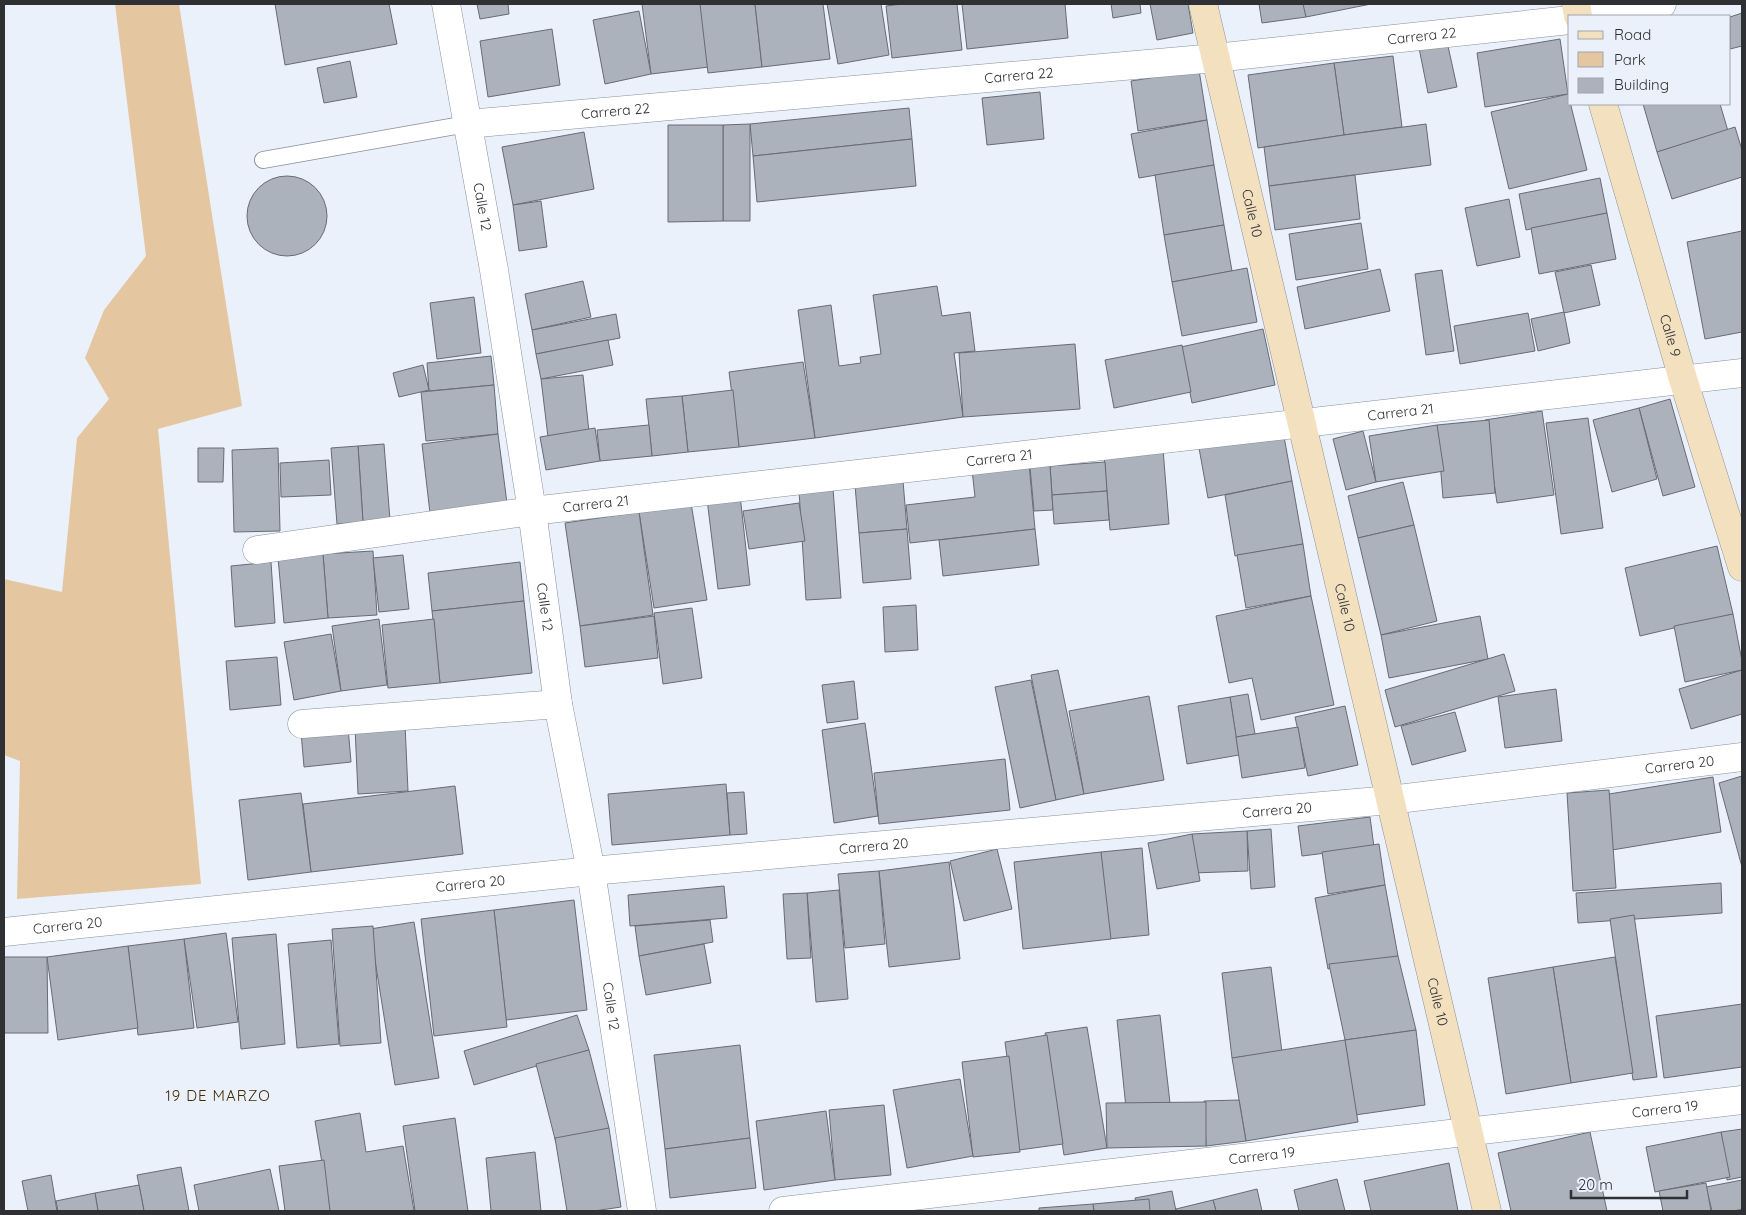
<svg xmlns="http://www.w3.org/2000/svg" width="1746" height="1215" font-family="Quicksand,sans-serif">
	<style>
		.green { fill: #e4c7a0 }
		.building { fill: #acb2bb; stroke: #666b74 }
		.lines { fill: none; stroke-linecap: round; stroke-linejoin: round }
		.service-casing { stroke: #8a8f99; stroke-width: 18 }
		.minor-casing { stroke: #8a8f99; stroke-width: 29 }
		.secondary-casing { stroke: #8a8f99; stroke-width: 29 }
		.service { stroke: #fff; stroke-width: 16 }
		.minor { stroke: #fff; stroke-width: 28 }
		.secondary { stroke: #f3e0bf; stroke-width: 28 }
		.labels { text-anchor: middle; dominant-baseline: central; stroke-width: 4; stroke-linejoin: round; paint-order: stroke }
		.street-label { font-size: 14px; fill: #2e3034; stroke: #ebf1fb }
		.neighbourhood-label { font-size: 15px; letter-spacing: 1px; fill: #412a05; stroke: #ebf1fb }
	</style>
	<rect width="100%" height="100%" fill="#ebf1fb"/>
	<polygon class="green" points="115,4 179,4 242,406 158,429 201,884 17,899 20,761 4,755 4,579 62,592 77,438 109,399 85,358 104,310 146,256"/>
	<g class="building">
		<polygon points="275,4 389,4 397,44 285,65"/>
		<polygon points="477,4 508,4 509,14 480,19"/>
		<polygon points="642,4 701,4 709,67 651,74"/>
		<polygon points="700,4 755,4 762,67 708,73"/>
		<polygon points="755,4 823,4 830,59 762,67"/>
		<polygon points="827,4 881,4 889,55 838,64"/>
		<polygon points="902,4 957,4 962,50 892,58 886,6"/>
		<polygon points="962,4 1065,4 1068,38 967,49"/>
		<polygon points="1111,4 1140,4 1141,13 1113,18"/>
		<polygon points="1150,4 1188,4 1193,33 1157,40"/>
		<polygon points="1259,4 1304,4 1306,17 1262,23"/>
		<polygon points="1303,4 1371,4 1306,17"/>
		<polygon points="639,11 651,74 605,84 593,20"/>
		<polygon points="1742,13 1742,46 1730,49 1730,17"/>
		<polygon points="552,29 560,85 488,97 480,41"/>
		<polygon points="1446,37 1457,87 1428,93 1418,43"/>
		<polygon points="1560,39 1568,94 1485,107 1477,53"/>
		<polygon points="1393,56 1402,127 1344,135 1334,63"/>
		<polygon points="350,61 357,97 324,103 317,68"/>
		<polygon points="1334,63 1344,135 1258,148 1248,75"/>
		<polygon points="1199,70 1207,120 1138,131 1131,81"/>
		<polygon points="1040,92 1044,139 987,145 982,98"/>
		<polygon points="1568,94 1587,170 1509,189 1491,112"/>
		<polygon points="1643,104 1720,104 1728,131 1657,152"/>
		<polygon points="909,108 912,139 753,156 750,124"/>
		<polygon points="1207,120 1214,165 1139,178 1131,134"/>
		<polygon points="750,124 750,221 723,221 723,125"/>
		<polygon points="1426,124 1431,165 1269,186 1264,147 1344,135"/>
		<polygon points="668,125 723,125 723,221 668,222"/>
		<polygon points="1735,127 1742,150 1742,177 1672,199 1657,152"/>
		<polygon points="584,132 594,189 513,205 502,147"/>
		<polygon points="912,139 916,186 757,202 753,156"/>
		<polygon points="1214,165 1224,225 1164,235 1155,175"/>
		<polygon points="1355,175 1360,219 1275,230 1269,186"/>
		<circle cx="287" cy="216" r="40"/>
		<polygon points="1600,178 1607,213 1526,230 1519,194"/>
		<polygon points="1509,199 1520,257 1477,266 1465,208"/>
		<polygon points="541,201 547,247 519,251 513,205"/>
		<polygon points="1607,213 1616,259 1539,274 1531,228"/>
		<polygon points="1361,223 1368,269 1296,280 1289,234"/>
		<polygon points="1224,225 1232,271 1172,282 1164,235"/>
		<polygon points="1742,231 1742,332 1705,339 1687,242"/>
		<polygon points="1591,265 1600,305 1564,313 1555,272"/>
		<polygon points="1247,268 1257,322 1182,336 1172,282"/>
		<polygon points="1380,269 1390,311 1305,329 1297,287"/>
		<polygon points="1442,270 1454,351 1426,355 1415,274"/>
		<polygon points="583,281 591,317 532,330 525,294"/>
		<polygon points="937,286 942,316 970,312 975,351 954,353 963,417 815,438 798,310 831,305 839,366 861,363 860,357 881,354 873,295"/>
		<polygon points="474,297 481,353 437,359 430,303"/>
		<polygon points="1564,312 1570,343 1538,351 1531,319"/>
		<polygon points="1528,313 1535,351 1460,364 1454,326"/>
		<polygon points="616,314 620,338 536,354 532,330"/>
		<polygon points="1263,329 1275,385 1192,403 1181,347"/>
		<polygon points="608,340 613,365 541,379 536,354"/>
		<polygon points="1075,344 1080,409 963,417 959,353"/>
		<polygon points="1182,345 1191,392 1114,408 1105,360"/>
		<polygon points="491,356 494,385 429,391 427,363"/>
		<polygon points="803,362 815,438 739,447 729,372"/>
		<polygon points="423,365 429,390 399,397 393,373"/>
		<polygon points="583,375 589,432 548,437 541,379"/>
		<polygon points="494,385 498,434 426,441 421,392"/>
		<polygon points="733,390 739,447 688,452 682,396"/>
		<polygon points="682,396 688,452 652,456 646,399"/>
		<polygon points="1670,399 1695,487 1663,496 1639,408"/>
		<polygon points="1639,408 1657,479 1612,492 1593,420"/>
		<polygon points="1542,411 1554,495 1497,503 1485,420"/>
		<polygon points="1588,418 1603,528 1561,534 1546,423"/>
		<polygon points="1489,420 1495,493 1443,498 1437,425"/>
		<polygon points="649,425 652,456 600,461 597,430"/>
		<polygon points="1437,425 1444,471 1376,482 1369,436"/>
		<polygon points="595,428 600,461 546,470 540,437"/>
		<polygon points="1283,431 1292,481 1208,498 1199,448"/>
		<polygon points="1363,431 1376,482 1346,490 1333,439"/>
		<polygon points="498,434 507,503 430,513 422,444"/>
		<polygon points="384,444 390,520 363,522 358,446"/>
		<polygon points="358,446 363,522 337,524 331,448"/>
		<polygon points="198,448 224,448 223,482 198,482"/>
		<polygon points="278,448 280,531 234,532 232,450"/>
		<polygon points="1163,449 1169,524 1110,530 1104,455"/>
		<polygon points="329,460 331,495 281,497 280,463"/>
		<polygon points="1105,462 1107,491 1052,495 1050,466"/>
		<polygon points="1029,464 1035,529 910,543 906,505 975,497 972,470"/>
		<polygon points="1050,466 1053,510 1034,511 1030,467"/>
		<polygon points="903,481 907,529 859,533 855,485"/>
		<polygon points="1292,481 1303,544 1235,556 1225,495"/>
		<polygon points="1403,482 1414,525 1358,538 1348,496"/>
		<polygon points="833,488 841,598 806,600 799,491"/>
		<polygon points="1107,491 1109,520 1054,524 1052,495"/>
		<polygon points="740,495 750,585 718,589 707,499"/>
		<polygon points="691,503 707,600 654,608 639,512"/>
		<polygon points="799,503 805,541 749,549 743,511"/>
		<polygon points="639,512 653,615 580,626 565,523"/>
		<polygon points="1414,525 1437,621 1381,635 1358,538"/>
		<polygon points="907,529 911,579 863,583 859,533"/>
		<polygon points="1035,529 1039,565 943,576 939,540"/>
		<polygon points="1303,544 1311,596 1246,608 1237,555"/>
		<polygon points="1717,546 1733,614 1640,636 1625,568"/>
		<polygon points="373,551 377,615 328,618 323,554"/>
		<polygon points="323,554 328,618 284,623 278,558"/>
		<polygon points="403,555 409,609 379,612 373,558"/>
		<polygon points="271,562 275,623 235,627 231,566"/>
		<polygon points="520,562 524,601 432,611 428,573"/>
		<polygon points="1311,596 1334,705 1261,720 1252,678 1229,683 1216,616"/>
		<polygon points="524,601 532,673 440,683 432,611"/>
		<polygon points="916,605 918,650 885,652 883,607"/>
		<polygon points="692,608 702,678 663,684 654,613"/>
		<polygon points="1733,614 1742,661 1742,670 1685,682 1674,626"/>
		<polygon points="654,616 658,658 585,667 580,626"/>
		<polygon points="1480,616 1488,659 1389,678 1381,635"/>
		<polygon points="379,619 387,685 341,691 332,626"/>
		<polygon points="434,619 440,683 388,688 382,625"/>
		<polygon points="331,634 341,691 294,700 284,642"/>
		<polygon points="1504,654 1515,691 1395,727 1385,690"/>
		<polygon points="277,657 281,705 230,710 226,661"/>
		<polygon points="1058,670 1084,794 1056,800 1031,675"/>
		<polygon points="1742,670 1742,714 1691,729 1679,689"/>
		<polygon points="1031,680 1056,800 1020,808 995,687"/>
		<polygon points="854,681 858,719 827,723 822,685"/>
		<polygon points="1556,689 1562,741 1505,748 1498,697"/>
		<polygon points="1248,694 1255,734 1236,737 1230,697"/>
		<polygon points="1149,696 1164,780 1084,794 1069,711"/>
		<polygon points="1230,697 1239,755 1187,764 1178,706"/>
		<polygon points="1345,706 1358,765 1308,776 1295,717"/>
		<polygon points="1455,712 1466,751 1412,765 1401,726"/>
		<polygon points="865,723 878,816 834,823 822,730"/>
		<polygon points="405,724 408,791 358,794 355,727"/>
		<polygon points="348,727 351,762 304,767 301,732"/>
		<polygon points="1298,727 1305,768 1242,778 1236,737"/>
		<polygon points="1005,759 1010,810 879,824 874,773"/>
		<polygon points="1742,776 1742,867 1719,783"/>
		<polygon points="1713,777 1721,832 1612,850 1603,795"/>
		<polygon points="726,784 730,835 612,845 608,794"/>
		<polygon points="455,786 463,854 311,872 303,804"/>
		<polygon points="1609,790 1616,888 1573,891 1567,793"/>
		<polygon points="744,792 747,834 730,835 727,793"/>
		<polygon points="301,793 311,872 248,880 239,800"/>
		<polygon points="1370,817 1374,847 1302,856 1298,826"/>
		<polygon points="1271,829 1275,887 1251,889 1247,831"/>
		<polygon points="1247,831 1248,871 1193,873 1192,834"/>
		<polygon points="1192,834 1200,881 1157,889 1148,843"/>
		<polygon points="1379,844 1385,885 1328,894 1322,852"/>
		<polygon points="1142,848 1149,935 1108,939 1101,852"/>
		<polygon points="997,849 1012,909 964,921 950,861"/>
		<polygon points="1101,852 1111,939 1023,949 1014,862"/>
		<polygon points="949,862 960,959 889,967 879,871"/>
		<polygon points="879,871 885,944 845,948 838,874"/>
		<polygon points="1721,883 1722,913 1578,923 1576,893"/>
		<polygon points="1385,885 1398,956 1328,969 1315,898"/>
		<polygon points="724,886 727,918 630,926 628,895"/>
		<polygon points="839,890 848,999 816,1002 807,893"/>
		<polygon points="807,893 811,958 787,959 783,894"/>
		<polygon points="574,900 587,1010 506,1020 494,910"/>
		<polygon points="494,910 507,1027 434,1036 421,919"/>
		<polygon points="1634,915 1657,1077 1633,1080 1610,919"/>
		<polygon points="710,920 713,942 639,956 635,926"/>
		<polygon points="414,922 439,1078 395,1085 370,929"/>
		<polygon points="373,926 381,1043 340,1046 332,929"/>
		<polygon points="226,933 238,1022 197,1028 184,939"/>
		<polygon points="276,934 285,1044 241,1049 232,938"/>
		<polygon points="184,939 194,1028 138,1035 128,946"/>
		<polygon points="331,940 339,1044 297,1048 288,944"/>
		<polygon points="704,944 711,983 646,995 639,956"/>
		<polygon points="128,946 138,1028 58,1040 47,957"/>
		<polygon points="1398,956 1416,1030 1345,1040 1329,964"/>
		<polygon points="4,957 47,957 48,1033 4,1033"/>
		<polygon points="1615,957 1633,1073 1571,1083 1553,967"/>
		<polygon points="1271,967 1282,1052 1232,1058 1222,973"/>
		<polygon points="1553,967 1571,1083 1506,1094 1488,978"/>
		<polygon points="1742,1004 1742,1067 1664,1078 1656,1016"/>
		<polygon points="577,1015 589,1050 474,1085 464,1051"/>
		<polygon points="1160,1015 1170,1103 1126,1108 1117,1020"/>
		<polygon points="1087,1027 1107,1148 1064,1155 1045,1033"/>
		<polygon points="1416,1030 1425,1105 1355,1115 1345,1040"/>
		<polygon points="1047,1035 1063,1144 1019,1150 1005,1042"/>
		<polygon points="1345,1040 1358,1122 1246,1141 1232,1058"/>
		<polygon points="740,1045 750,1138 665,1149 654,1055"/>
		<polygon points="589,1050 609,1128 556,1143 536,1064"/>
		<polygon points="1009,1056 1020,1152 973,1157 962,1062"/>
		<polygon points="960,1079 973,1156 907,1168 893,1090"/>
		<polygon points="1239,1100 1246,1141 1206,1146 1204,1101"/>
		<polygon points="1206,1102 1206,1146 1107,1148 1106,1103"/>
		<polygon points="884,1105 891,1175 835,1180 829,1110"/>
		<polygon points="826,1111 835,1180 764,1190 756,1121"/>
		<polygon points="360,1113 366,1152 403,1146 414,1211 330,1211 315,1121"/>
		<polygon points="455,1118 468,1211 415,1211 403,1126"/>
		<polygon points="609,1128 621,1207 594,1211 567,1211 555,1138"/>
		<polygon points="1742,1129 1742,1177 1727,1180 1721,1132"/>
		<polygon points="1590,1132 1607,1211 1511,1211 1498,1153"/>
		<polygon points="1721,1132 1730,1177 1655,1192 1646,1147"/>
		<polygon points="750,1138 756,1188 670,1198 665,1149"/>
		<polygon points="535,1152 541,1211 491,1211 486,1158"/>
		<polygon points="324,1160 330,1211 285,1211 279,1166"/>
		<polygon points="1449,1163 1458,1211 1371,1211 1364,1181"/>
		<polygon points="181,1167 189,1211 144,1211 137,1175"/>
		<polygon points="270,1169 279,1211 199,1211 194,1185"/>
		<polygon points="51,1175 57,1211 28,1211 22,1181"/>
		<polygon points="1337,1179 1345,1211 1299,1211 1294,1190"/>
		<polygon points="1742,1180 1742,1209 1734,1211 1712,1211 1706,1187"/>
		<polygon points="1706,1183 1711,1211 1663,1211 1659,1191"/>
		<polygon points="139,1185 144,1211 98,1211 95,1193"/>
		<polygon points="1257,1189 1262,1211 1216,1211 1213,1200"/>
		<polygon points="1172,1191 1176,1211 1138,1211 1135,1198"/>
		<polygon points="95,1193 98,1211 58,1211 56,1201"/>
		<polygon points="1149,1199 1150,1211 1094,1211 1093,1204"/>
		<polygon points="1213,1200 1216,1211 1177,1211 1176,1209"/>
		<polygon points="1093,1204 1094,1211 1039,1211 1039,1208"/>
	</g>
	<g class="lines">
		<defs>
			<polyline id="service" points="263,160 467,124"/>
			<g id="minor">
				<path id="s1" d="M446 4 494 270 532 511 558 704 591 871 642 1211"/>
				<polyline points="1594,16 1662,4"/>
				<path id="s2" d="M467 124 1215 58 1570 20"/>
				<path id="s3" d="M257 550 532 511 1742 373"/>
				<polyline points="302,724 558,704"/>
				<path id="s4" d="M4 932 591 871 1390 800 1742 757"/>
				<path id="s5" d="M783 1211 1742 1100"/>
			</g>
			<g id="secondary">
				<path id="s6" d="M1203 4 1487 1211"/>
				<polyline points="1576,4 1578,16"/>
				<path id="s7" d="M1603 104 1683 379 1742 567"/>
			</g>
		</defs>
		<use href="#service" class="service-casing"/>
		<use href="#minor" class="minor-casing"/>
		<use href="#secondary" class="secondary-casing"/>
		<use href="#service" class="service"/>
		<use href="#minor" class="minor"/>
		<use href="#secondary" class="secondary"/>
	</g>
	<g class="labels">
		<g class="street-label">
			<text stroke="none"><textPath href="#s2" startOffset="959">Carrera 22</textPath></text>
			<text stroke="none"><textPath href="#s2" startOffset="554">Carrera 22</textPath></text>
			<text stroke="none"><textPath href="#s2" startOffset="149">Carrera 22</textPath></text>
			<text stroke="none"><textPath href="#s1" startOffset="206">Calle 12</textPath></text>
			<text stroke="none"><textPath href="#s6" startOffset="215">Calle 10</textPath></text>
			<text stroke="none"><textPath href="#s7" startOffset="241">Calle 9</textPath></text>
			<text stroke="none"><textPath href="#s3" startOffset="1152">Carrera 21</textPath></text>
			<text stroke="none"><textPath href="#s3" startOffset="748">Carrera 21</textPath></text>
			<text stroke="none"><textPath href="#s3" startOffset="342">Carrera 21</textPath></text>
			<text stroke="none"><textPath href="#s1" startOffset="611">Calle 12</textPath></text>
			<text stroke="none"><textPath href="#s6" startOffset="620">Calle 10</textPath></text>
			<text stroke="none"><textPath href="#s4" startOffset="1684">Carrera 20</textPath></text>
			<text stroke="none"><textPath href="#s4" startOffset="1279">Carrera 20</textPath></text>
			<text stroke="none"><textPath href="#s4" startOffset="874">Carrera 20</textPath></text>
			<text stroke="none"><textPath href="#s4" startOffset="469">Carrera 20</textPath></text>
			<text stroke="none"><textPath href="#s4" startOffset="64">Carrera 20</textPath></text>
			<text stroke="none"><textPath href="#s6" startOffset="1025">Calle 10</textPath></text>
			<text stroke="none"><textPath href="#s1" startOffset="1016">Calle 12</textPath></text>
			<text stroke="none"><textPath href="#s5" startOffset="888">Carrera 19</textPath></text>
			<text stroke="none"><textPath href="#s5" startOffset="482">Carrera 19</textPath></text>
		</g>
		<g class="neighbourhood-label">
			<text x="218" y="1095">19 DE MARZO</text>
		</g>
	</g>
	<rect width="1746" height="1215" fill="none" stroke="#2e3034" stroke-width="10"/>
	<rect x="1568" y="15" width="162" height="90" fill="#ebf1fb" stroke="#9fa4ab"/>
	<rect x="1578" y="31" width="25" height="8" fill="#f3e0bf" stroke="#9fa4ab"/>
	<text x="1614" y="40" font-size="15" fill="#2e3034">Road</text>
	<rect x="1578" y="52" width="25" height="15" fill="#e4c7a0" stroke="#9fa4ab"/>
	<text x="1614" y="65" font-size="15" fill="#2e3034">Park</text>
	<rect x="1578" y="78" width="25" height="15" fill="#acb2bb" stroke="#9fa4ab"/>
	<text x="1614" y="90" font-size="15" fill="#2e3034">Building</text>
	<path d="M1571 1190v8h116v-8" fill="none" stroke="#2e3034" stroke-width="2.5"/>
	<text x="1578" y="1190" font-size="15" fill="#2e3034" stroke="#ebf1fb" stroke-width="4" paint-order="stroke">20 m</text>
</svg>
